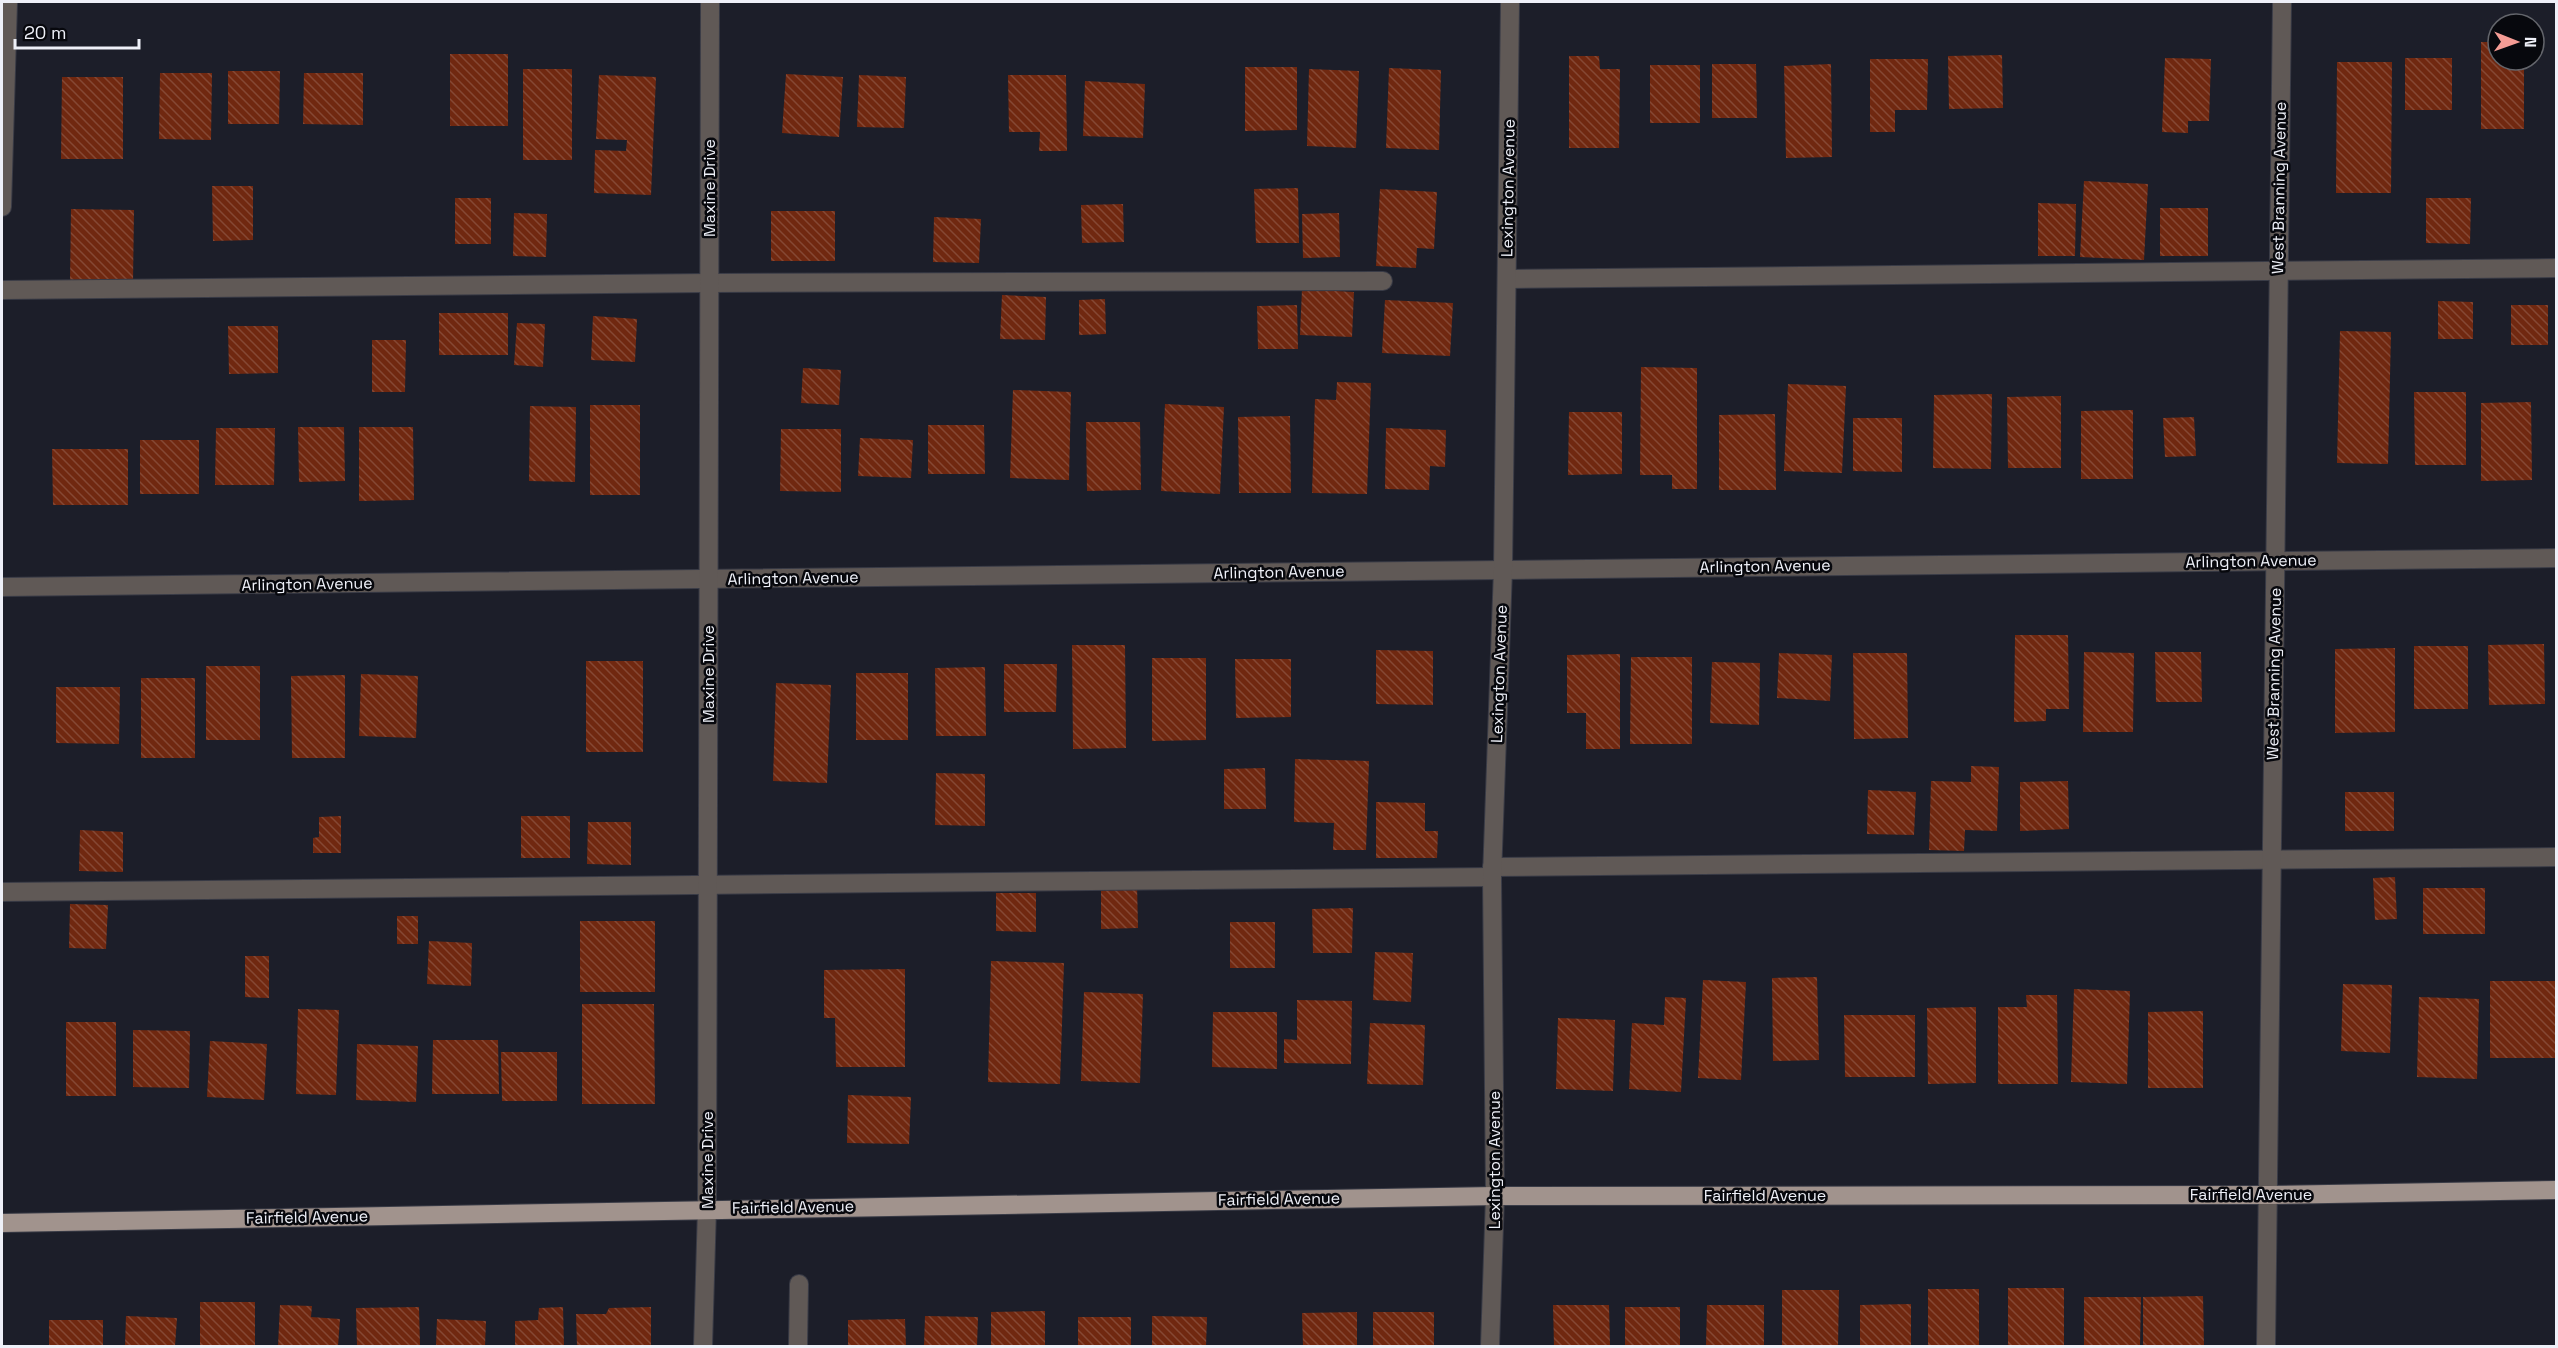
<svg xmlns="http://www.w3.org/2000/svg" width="2558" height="1348" font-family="'Space Grotesk',sans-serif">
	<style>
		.building { fill: url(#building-back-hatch) }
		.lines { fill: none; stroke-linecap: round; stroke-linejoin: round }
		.minor-casing { stroke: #393b46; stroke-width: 20 }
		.major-casing { stroke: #393b46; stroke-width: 20 }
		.minor { stroke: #605956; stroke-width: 18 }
		.major { stroke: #a1938d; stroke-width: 18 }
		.labels { text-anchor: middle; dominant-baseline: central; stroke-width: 5; stroke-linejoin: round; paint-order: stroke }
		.street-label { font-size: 16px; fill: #eef0f8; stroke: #07080d }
	</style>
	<defs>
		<pattern id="building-back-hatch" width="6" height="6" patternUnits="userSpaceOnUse" patternTransform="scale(1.5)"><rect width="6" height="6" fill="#702810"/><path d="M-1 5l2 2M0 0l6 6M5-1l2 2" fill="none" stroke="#854834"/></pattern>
	</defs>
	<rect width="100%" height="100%" fill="#1c1e29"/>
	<g class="building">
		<polygon points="2481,42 2498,42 2498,60 2524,60 2524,129 2481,129"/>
		<rect x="450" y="54" width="58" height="72"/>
		<polygon points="2002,55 2003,108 1949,109 1948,56"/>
		<polygon points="1569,56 1599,56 1600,69 1620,69 1619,148 1569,148"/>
		<polygon points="2165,58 2211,59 2209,121 2188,121 2188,133 2162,132"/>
		<rect x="2405" y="58" width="47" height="52"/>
		<polygon points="1870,59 1928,59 1927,110 1895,110 1895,132 1870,132"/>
		<polygon points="2337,62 2392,62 2391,193 2336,193"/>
		<polygon points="1712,64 1756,64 1757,118 1712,118"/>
		<polygon points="1831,64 1832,157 1786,158 1784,66"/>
		<rect x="1650" y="65" width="50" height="58"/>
		<polygon points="1245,67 1297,67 1297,130 1245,131"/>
		<polygon points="1389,68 1441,70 1439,150 1386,148"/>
		<rect x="523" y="69" width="49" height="91"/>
		<polygon points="1309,69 1359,71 1356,148 1307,146"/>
		<polygon points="228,71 280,71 279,124 228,124"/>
		<polygon points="160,73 212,73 211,140 159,139"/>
		<polygon points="304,73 363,73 363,125 303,124"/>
		<polygon points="786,74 843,77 839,137 782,133"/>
		<polygon points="599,75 656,77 651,195 594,193 595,150 626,151 627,140 596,139"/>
		<polygon points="859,75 906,77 904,128 857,127"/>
		<polygon points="1008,75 1066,75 1067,151 1039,151 1040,132 1009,132"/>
		<polygon points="62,77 123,77 123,159 61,159"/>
		<polygon points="1085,81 1145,84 1143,138 1083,136"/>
		<polygon points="2084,181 2148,184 2144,260 2080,257"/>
		<polygon points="212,186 253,186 253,240 213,241"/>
		<polygon points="1298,188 1299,243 1256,243 1254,189"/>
		<polygon points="1380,189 1437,192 1434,249 1417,248 1416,268 1376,266"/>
		<rect x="455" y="198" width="36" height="46"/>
		<polygon points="2426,198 2471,198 2470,244 2426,243"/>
		<polygon points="2038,203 2076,204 2075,256 2038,256"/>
		<polygon points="1123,204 1124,242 1082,243 1081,205"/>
		<rect x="2160" y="208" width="48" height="48"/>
		<polygon points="71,209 134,210 133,282 70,282"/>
		<rect x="771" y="211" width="64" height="50"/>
		<polygon points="514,213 547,214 546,257 513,256"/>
		<polygon points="1339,213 1340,257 1303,258 1302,214"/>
		<polygon points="934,217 981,219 979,263 933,262"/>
		<polygon points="1302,289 1354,292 1352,337 1300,335"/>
		<polygon points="1002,295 1046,297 1045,340 1000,339"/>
		<polygon points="1105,299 1106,334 1079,335 1079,300"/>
		<polygon points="1385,300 1453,303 1450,356 1382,353"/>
		<polygon points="2438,301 2473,302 2473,339 2438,339"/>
		<polygon points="1297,305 1298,349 1258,349 1257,306"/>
		<rect x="2511" y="305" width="37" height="40"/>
		<rect x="439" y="313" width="69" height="42"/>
		<polygon points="593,316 637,319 635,362 591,360"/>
		<polygon points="517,323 545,324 543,367 514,365"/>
		<polygon points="228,326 278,326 278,373 229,374"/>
		<polygon points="2340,331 2391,332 2388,464 2337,463"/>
		<polygon points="372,340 406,340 405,392 372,392"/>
		<polygon points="1641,367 1697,368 1697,489 1672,489 1672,475 1640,475"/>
		<polygon points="803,368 841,370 839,405 801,403"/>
		<polygon points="1337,382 1371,383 1367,494 1312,493 1315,399 1336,400"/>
		<polygon points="1788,384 1846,386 1842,473 1784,471"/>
		<polygon points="1013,390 1071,392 1069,480 1010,478"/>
		<polygon points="2414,392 2466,392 2466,465 2415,465"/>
		<polygon points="1992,394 1991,469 1933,468 1934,395"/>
		<polygon points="2061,396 2061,468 2008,468 2007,397"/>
		<polygon points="2531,402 2532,480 2481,481 2481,403"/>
		<polygon points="1165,404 1224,407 1220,494 1161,491"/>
		<rect x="590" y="405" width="50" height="90"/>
		<polygon points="530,406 576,407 575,482 529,481"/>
		<polygon points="2133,410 2133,479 2081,479 2081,411"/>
		<polygon points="1569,412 1622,412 1622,474 1568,475"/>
		<polygon points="1775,414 1776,490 1719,490 1719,415"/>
		<polygon points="1290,416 1291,493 1239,493 1238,417"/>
		<polygon points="2194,417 2196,456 2165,457 2163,418"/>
		<polygon points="1853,418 1902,418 1902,472 1853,471"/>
		<polygon points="1086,422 1140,422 1141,490 1087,491"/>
		<polygon points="928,425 984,425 985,474 928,474"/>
		<polygon points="298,427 344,427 345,481 299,482"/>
		<polygon points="359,427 413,427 414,500 359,501"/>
		<polygon points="216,428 275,428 274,485 215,485"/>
		<polygon points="1386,428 1446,430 1445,467 1430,466 1429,490 1385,489"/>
		<polygon points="781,429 841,429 841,492 780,491"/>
		<polygon points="860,438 913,440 911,478 858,476"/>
		<rect x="140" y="440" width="59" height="54"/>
		<polygon points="52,449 128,449 128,505 53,505"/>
		<polygon points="2015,635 2068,635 2069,709 2046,709 2046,721 2014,722"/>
		<polygon points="2544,644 2545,704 2489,705 2488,645"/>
		<polygon points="1072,645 1125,645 1126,748 1073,749"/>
		<rect x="2414" y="646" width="54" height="63"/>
		<polygon points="2395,648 2395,732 2335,733 2335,649"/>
		<polygon points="1376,650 1433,651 1433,705 1376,704"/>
		<polygon points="2084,652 2134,653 2133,732 2083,732"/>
		<polygon points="2155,652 2201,652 2202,702 2156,702"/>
		<polygon points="1779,653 1832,655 1830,701 1777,698"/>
		<polygon points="1853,653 1907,653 1908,738 1854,739"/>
		<polygon points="1620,654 1620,749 1586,749 1586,713 1567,713 1567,655"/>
		<polygon points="1631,657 1692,657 1692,744 1630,744"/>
		<polygon points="1152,658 1206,658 1206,740 1152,741"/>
		<polygon points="1235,659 1291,659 1291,717 1236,718"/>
		<rect x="586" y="661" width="57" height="91"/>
		<polygon points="1712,662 1760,663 1759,725 1710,723"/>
		<polygon points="1004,664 1057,664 1056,712 1004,712"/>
		<rect x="206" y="666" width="54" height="74"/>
		<polygon points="985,667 986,736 936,736 935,668"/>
		<rect x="856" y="673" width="52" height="67"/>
		<polygon points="361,674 418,676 416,738 359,736"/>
		<polygon points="345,675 345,758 292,758 291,676"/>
		<rect x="141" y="678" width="54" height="80"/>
		<polygon points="776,683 831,685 827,783 773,781"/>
		<polygon points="56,687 120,687 119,744 56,743"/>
		<polygon points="1295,759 1369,761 1366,850 1333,850 1334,823 1294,822"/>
		<polygon points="1971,766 1999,767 1997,831 1965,830 1964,851 1929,850 1931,781 1971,782"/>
		<polygon points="1265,768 1266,809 1224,809 1224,769"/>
		<polygon points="936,773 985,774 985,826 935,825"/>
		<polygon points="2068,781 2069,829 2020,831 2020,782"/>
		<polygon points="1868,790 1916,792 1914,835 1867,834"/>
		<rect x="2345" y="792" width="49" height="39"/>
		<polygon points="1376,802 1425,803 1425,831 1438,831 1437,858 1376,858"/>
		<polygon points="341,816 341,853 313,853 313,838 319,837 319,817"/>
		<rect x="521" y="816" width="49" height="42"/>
		<polygon points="588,822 631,822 631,865 587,864"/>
		<polygon points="80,830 123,832 123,872 79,871"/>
		<polygon points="2395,877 2397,919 2375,920 2373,878"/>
		<polygon points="1101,884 1137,884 1138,928 1101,929"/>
		<rect x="2423" y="888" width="62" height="46"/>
		<polygon points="996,893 1036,893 1036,932 996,931"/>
		<polygon points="70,904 108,905 106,949 69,948"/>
		<polygon points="1353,908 1352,953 1313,953 1312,909"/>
		<rect x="397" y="916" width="21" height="28"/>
		<rect x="580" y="921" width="75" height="71"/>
		<rect x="1230" y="922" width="45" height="46"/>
		<polygon points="429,941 472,943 471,986 427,984"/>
		<polygon points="1375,952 1413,953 1411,1002 1373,1000"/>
		<polygon points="245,956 269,956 269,998 245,997"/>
		<polygon points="991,961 1064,963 1060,1084 988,1082"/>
		<polygon points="905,969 905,1067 836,1067 835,1018 824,1018 824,970"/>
		<polygon points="1817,977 1819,1060 1773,1061 1772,978"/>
		<polygon points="1703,980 1746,982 1741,1080 1698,1078"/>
		<rect x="2490" y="981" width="66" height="77"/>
		<polygon points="2343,984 2392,985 2390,1053 2341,1051"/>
		<polygon points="2074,989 2130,991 2127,1084 2071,1082"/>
		<polygon points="1084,992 1143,994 1140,1083 1081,1081"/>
		<polygon points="2026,995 2057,995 2058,1084 1998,1084 1998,1007 2027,1007"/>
		<polygon points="1665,997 1686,998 1681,1092 1629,1089 1632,1023 1664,1025"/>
		<polygon points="2419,997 2479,999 2477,1079 2417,1077"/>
		<polygon points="1297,1000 1352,1001 1351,1064 1284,1063 1284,1039 1297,1040"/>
		<polygon points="582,1004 654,1004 655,1104 582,1104"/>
		<polygon points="1976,1007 1976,1083 1928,1084 1927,1008"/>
		<polygon points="298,1009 339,1010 336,1095 296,1094"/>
		<polygon points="2203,1011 2203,1088 2148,1088 2148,1012"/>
		<polygon points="1213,1012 1277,1012 1277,1069 1212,1067"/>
		<polygon points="1844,1015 1915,1015 1915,1077 1845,1077"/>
		<polygon points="1558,1018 1615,1020 1613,1091 1556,1089"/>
		<rect x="66" y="1022" width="50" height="74"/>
		<polygon points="1370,1023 1425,1025 1423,1085 1367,1084"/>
		<polygon points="133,1030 190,1031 189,1088 133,1087"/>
		<polygon points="433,1040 498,1040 499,1094 432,1094"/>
		<polygon points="210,1041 267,1044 264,1100 207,1097"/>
		<polygon points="357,1044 418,1046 416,1102 356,1100"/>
		<polygon points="501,1052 557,1052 557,1101 502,1101"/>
		<polygon points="848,1095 911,1097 909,1144 847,1143"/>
		<rect x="2008" y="1288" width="56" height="58"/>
		<rect x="1928" y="1289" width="51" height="57"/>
		<polygon points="1782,1290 1839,1290 1838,1346 1782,1346"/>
		<polygon points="2203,1296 2204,1346 2143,1346 2143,1297"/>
		<polygon points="2084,1297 2141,1297 2140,1346 2084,1346"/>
		<rect x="200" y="1302" width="55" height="44"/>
		<polygon points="1911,1304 1911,1346 1860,1346 1860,1305"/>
		<polygon points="280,1305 312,1306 311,1317 340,1319 338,1346 278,1346"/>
		<polygon points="1553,1305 1609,1305 1610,1346 1554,1346"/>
		<polygon points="1707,1305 1764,1305 1764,1346 1706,1346"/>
		<polygon points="419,1307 420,1346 357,1346 356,1308"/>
		<polygon points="563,1307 564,1346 515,1346 515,1321 538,1320 539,1308"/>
		<polygon points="651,1307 651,1346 577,1346 576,1314 606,1314 609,1308"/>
		<rect x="1625" y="1307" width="55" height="39"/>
		<polygon points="1045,1311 1045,1346 991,1346 991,1312"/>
		<polygon points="1357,1312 1357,1346 1303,1346 1302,1313"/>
		<rect x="1373" y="1312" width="61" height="34"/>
		<polygon points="126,1316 177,1318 175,1346 125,1346"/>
		<polygon points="925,1316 978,1317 977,1346 924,1346"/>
		<polygon points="1152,1316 1207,1317 1206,1346 1152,1346"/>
		<rect x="1078" y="1317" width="53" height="29"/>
		<polygon points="437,1319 486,1321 485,1346 436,1346"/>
		<polygon points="905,1319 906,1346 848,1346 848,1320"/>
		<rect x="49" y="1320" width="54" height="26"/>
	</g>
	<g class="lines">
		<defs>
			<g id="minor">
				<polyline points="2,207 8,2"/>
				<polyline points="1507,279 2556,268"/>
				<polyline points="2,290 708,283 1383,281"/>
				<polyline points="2,587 2556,558"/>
				<polyline points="1492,867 2556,857"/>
				<polyline points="2,892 1492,877"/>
				<polyline points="703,1346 707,1208 710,2"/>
				<polyline points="798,1346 799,1284"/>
				<polyline points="1490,1346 1495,1196 1492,877 1503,569 1510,2"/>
				<polyline points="2266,1346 2282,2"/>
			</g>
			<polyline id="major" points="2,1223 1495,1196 2269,1195 2556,1190"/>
		</defs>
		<use href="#minor" class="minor-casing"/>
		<use href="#major" class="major-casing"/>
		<use href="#minor" class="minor"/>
		<use href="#major" class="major"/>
	</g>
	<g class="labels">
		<g class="street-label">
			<text transform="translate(709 188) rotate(-90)">Maxine Drive</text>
			<text transform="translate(1508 188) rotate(-89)">Lexington Avenue</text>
			<text transform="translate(2279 188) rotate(-89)">West Branning Avenue</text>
			<text transform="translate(2251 561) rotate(-1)">Arlington Avenue</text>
			<text transform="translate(1765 566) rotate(-1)">Arlington Avenue</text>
			<text transform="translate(1279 572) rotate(-1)">Arlington Avenue</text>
			<text transform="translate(793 578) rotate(-1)">Arlington Avenue</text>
			<text transform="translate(307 584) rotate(-1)">Arlington Avenue</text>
			<text transform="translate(708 674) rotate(-90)">Maxine Drive</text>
			<text transform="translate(1499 674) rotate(-88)">Lexington Avenue</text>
			<text transform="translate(2274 674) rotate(-89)">West Branning Avenue</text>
			<text transform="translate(707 1160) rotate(-90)">Maxine Drive</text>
			<text transform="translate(1494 1160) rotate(-90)">Lexington Avenue</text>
			<text x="2251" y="1194">Fairfield Avenue</text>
			<text x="1765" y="1195">Fairfield Avenue</text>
			<text transform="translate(1279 1199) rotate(-1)">Fairfield Avenue</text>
			<text transform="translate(793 1207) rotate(-1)">Fairfield Avenue</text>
			<text transform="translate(307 1217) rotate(-1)">Fairfield Avenue</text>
		</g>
	</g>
	<rect width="2558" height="1348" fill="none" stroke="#eef0f8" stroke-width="6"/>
	<g transform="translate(2516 42) rotate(91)"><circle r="28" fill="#07080d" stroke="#63656b" stroke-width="1.5"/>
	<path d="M0-4.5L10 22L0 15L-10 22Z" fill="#f59c95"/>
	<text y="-9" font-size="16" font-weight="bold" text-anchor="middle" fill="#eef0f8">N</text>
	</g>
	<path d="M15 39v9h124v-9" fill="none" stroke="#eef0f8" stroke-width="3"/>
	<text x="24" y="39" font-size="18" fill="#eef0f8" stroke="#07080d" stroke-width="4.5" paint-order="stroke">20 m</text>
</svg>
